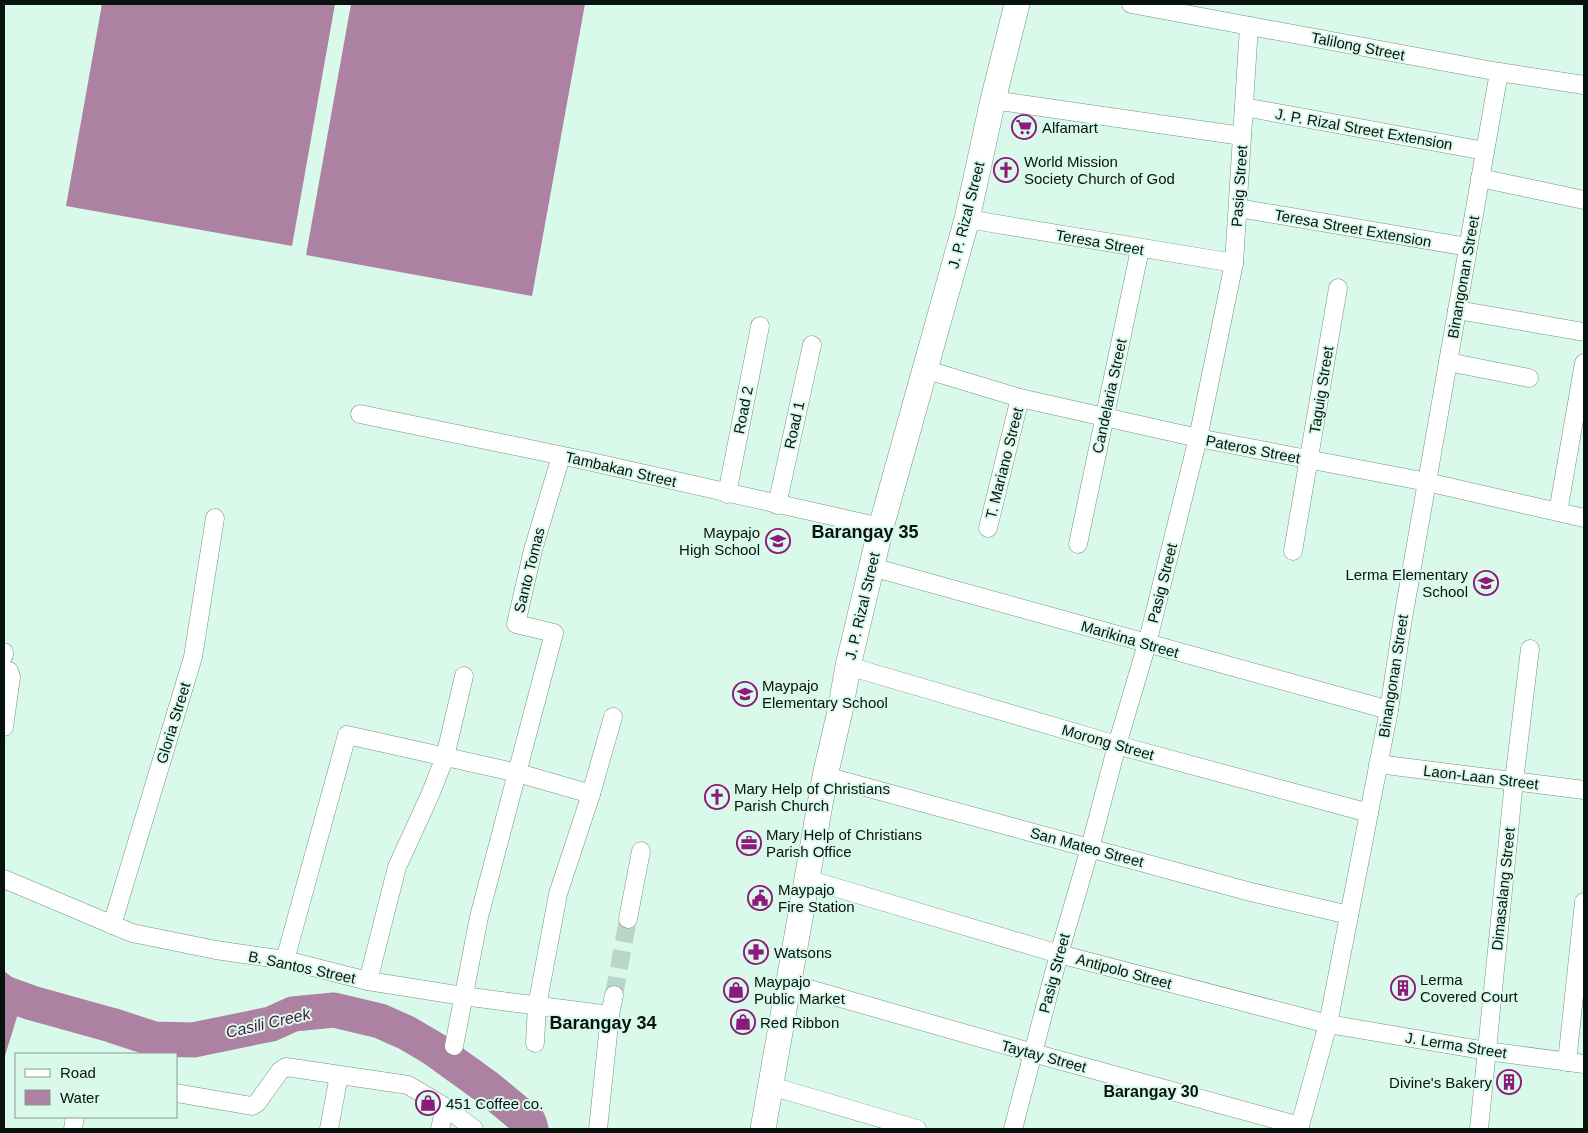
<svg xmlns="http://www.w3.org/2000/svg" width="1588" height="1133" font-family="Helvetica,sans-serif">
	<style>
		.water { fill: #ad81a1 }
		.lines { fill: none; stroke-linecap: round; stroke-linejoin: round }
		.river { stroke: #ad81a1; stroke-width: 35 }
		.street-tunnel { stroke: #bad6ca; stroke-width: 18; stroke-dasharray: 18 9; stroke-linecap: butt }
		.street-casing { stroke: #759286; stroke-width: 19 }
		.secondary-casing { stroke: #759286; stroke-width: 26 }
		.street { stroke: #fff; stroke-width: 18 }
		.secondary { stroke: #fff; stroke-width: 25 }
		.labels { text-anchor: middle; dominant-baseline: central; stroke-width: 4; stroke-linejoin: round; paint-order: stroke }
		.street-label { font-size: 15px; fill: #08130f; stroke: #d9f9eb }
		.poi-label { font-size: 15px; fill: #08130f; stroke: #d9f9eb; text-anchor: start }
		.water-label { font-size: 16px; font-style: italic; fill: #4f1844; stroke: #d9f9eb }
		.neighbourhood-label { font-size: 16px; font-weight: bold; fill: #08130f; stroke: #d9f9eb }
		.quarter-label { font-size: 18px; font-weight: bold; fill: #08130f; stroke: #d9f9eb }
	</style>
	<rect width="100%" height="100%" fill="#d9f9eb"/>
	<g class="water">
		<polygon points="102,4 335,4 292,246 66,206"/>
		<polygon points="351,4 585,4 532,296 306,255"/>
		<polygon points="4,971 26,988 4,1059"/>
	</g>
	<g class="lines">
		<polyline class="river" points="4,993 32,1003 111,1025 154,1039 193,1040 271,1024 293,1014 334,1010 380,1021 407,1033 434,1049 488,1088 529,1122 531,1129"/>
		<polyline class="street-tunnel" points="614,995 628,919"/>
		<defs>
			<g id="street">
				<polyline points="1131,4 1499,72 1584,85"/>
				<polyline points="993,100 1242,136"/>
				<polyline points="1244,107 1485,151"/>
				<polyline points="1480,178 1584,200"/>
				<polyline points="1238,208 1468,247"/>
				<polyline points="967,219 1234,263"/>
				<polyline points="1457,310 1584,332"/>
				<polyline points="1448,362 1529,378"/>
				<polyline points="924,369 1020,398 1198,438 1427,482 1584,518"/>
				<polyline points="360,414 583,460 881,527"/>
				<polyline points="727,494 760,326"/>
				<polyline points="777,505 812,345"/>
				<polyline points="1558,512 1584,363"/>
				<polyline points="988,528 1020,398"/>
				<polyline points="1078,544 1140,249"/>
				<polyline points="1293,551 1338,288"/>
				<polyline points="872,567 1389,710"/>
				<polyline points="4,655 4,652"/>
				<polyline points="848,666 1117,745 1369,813"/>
				<polyline points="4,670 9,671 11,677 4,727"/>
				<polyline points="1378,764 1584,790"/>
				<polyline points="825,776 1247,891 1349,915"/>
				<polyline points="4,879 132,933 216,950 285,960 368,981 463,996 610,1015"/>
				<polyline points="807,879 1059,954 1328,1024 1487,1051 1584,1064"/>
				<polyline points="628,919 641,851"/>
				<polyline points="112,925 193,657 215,518"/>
				<polyline points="285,960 347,735 518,773 591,794"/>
				<polyline points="368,981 397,867 430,795 445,757 464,676"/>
				<polyline points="788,983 1033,1053 1300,1126"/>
				<polyline points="535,1043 537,1006 558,894 591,794 613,717"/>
				<polyline points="454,1046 479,917 554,633 516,624 533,550 561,456"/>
				<polyline points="1567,1062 1584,902"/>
				<polyline points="771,1086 917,1129"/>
				<polyline points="176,1093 252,1106 257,1103 280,1071 286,1067 408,1085 445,1107 474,1129"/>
				<polyline points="73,1129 75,1117"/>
				<polyline points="329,1129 339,1075"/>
				<polyline points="440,1129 445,1107"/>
				<polyline points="598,1129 610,1015 614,995"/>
				<polyline points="1013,1129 1059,954 1090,848 1117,745 1147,644 1198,438 1234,263 1249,26"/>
				<polyline points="1299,1129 1328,1024 1389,710 1402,624 1499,72"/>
				<polyline points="1479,1129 1514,781 1530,649"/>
			</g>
			<polyline id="secondary" points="763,1129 825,776 840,711 848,666 881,527 967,219 993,100 1017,4"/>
		</defs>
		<use href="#street" class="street-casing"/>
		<use href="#secondary" class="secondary-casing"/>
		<use href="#street" class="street"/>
		<use href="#secondary" class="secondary"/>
	</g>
	<defs>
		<symbol id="supermarket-ring" viewBox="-11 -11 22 22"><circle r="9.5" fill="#d9f9eb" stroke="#8d197a" stroke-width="1.5"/><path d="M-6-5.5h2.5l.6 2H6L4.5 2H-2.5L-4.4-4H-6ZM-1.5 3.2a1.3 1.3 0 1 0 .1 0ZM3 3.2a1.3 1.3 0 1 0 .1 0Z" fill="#8d197a"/></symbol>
		<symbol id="church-ring" viewBox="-11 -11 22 22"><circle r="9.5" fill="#d9f9eb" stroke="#8d197a" stroke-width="1.5"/><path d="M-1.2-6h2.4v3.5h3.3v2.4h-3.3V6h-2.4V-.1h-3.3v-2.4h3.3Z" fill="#8d197a"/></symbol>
		<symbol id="school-ring" viewBox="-11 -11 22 22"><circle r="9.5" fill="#d9f9eb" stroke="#8d197a" stroke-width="1.5"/><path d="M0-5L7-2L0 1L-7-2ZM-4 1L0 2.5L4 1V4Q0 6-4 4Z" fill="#8d197a"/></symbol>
		<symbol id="office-ring" viewBox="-11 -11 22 22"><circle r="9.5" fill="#d9f9eb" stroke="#8d197a" stroke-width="1.5"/><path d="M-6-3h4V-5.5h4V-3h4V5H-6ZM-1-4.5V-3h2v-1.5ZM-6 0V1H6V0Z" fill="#8d197a"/></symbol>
		<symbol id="civic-ring" viewBox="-11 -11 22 22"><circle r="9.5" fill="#d9f9eb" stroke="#8d197a" stroke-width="1.5"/><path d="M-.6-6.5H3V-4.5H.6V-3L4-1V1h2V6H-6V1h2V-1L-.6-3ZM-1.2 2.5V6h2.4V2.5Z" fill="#8d197a"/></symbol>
		<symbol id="pharmacy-ring" viewBox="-11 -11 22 22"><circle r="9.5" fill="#d9f9eb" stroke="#8d197a" stroke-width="1.5"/><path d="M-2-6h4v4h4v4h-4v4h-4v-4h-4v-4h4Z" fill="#8d197a"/></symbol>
		<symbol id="building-ring" viewBox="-11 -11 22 22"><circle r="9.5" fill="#d9f9eb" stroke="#8d197a" stroke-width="1.5"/><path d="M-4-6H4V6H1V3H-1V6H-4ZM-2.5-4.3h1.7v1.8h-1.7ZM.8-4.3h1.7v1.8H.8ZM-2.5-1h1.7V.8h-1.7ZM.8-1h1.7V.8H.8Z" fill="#8d197a"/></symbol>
		<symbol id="shop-ring" viewBox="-11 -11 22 22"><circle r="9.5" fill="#d9f9eb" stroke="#8d197a" stroke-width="1.5"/><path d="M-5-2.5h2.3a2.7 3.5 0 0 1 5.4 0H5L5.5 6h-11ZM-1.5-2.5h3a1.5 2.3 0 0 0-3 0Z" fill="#8d197a"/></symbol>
	</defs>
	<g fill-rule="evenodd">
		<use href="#supermarket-ring" x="1010" y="113" width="28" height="28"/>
		<use href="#church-ring" x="992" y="156" width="28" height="28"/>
		<use href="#school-ring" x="764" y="527" width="28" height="28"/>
		<use href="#school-ring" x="1472" y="569" width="28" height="28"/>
		<use href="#school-ring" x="731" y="680" width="28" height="28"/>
		<use href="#church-ring" x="703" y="783" width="28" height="28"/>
		<use href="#office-ring" x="735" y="829" width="28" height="28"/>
		<use href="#civic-ring" x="746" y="884" width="28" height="28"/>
		<use href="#pharmacy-ring" x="742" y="938" width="28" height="28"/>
		<use href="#building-ring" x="1389" y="974" width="28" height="28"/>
		<use href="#shop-ring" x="722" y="976" width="28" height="28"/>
		<use href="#shop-ring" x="729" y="1008" width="28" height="28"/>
		<use href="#building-ring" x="1495" y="1068" width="28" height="28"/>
		<use href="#shop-ring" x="414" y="1089" width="28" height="28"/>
	</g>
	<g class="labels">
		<g class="street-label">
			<text transform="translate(1358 46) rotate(11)">Talilong Street</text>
			<text transform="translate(1364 129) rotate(10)">J. P. Rizal Street Extension</text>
			<text transform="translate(1239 186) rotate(-86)">Pasig Street</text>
			<text transform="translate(966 215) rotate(-76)">J. P. Rizal Street</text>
			<text transform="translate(1353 228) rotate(10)">Teresa Street Extension</text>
			<text transform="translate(1100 242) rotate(10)">Teresa Street</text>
			<text transform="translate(1463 277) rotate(-80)">Binangonan Street</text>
			<text transform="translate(1321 390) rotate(-81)">Taguig Street</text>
			<text transform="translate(1109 396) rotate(-78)">Candelaria Street</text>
			<text transform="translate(743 410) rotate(-79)">Road 2</text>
			<text transform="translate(794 425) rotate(-78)">Road 1</text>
			<text transform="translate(1253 449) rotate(11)">Pateros Street</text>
			<text transform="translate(1004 463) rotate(-76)">T. Mariano Street</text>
			<text transform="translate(621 469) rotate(13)">Tambakan Street</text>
			<text transform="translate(529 570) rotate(-76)">Santo Tomas</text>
			<text transform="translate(1162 583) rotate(-76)">Pasig Street</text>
			<text transform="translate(862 606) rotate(-77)">J. P. Rizal Street</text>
			<text transform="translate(1130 639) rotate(16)">Marikina Street</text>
			<text transform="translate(1393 676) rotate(-81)">Binangonan Street</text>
			<text transform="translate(173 723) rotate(-73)">Gloria Street</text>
			<text transform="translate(1108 742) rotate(16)">Morong Street</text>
			<text transform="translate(1481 777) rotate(7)">Laon-Laan Street</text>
			<text transform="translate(1087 847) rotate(15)">San Mateo Street</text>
			<text transform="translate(1503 889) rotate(-84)">Dimasalang Street</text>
			<text transform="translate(302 967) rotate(12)">B. Santos Street</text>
			<text transform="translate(1124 971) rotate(15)">Antipolo Street</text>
			<text transform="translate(1054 973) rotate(-75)">Pasig Street</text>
			<text transform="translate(1456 1045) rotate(9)">J. Lerma Street</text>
			<text transform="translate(1044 1056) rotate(15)">Taytay Street</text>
		</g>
		<g class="poi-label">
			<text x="1042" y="127">Alfamart</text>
			<text x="1024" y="161">World Mission<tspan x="1024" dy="17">Society Church of God</tspan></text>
			<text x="760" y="532" text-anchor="end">Maypajo<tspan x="760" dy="17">High School</tspan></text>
			<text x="1468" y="574" text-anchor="end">Lerma Elementary<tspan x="1468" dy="17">School</tspan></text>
			<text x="762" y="685">Maypajo<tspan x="762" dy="17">Elementary School</tspan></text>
			<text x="734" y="788">Mary Help of Christians<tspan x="734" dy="17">Parish Church</tspan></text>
			<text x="766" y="834">Mary Help of Christians<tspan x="766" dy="17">Parish Office</tspan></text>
			<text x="778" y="889">Maypajo<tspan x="778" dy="17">Fire Station</tspan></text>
			<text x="774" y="952">Watsons</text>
			<text x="1420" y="979">Lerma<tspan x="1420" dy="17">Covered Court</tspan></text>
			<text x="754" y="981">Maypajo<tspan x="754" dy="17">Public Market</tspan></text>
			<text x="760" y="1022">Red Ribbon</text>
			<text x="1492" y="1082" text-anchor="end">Divine's Bakery</text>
			<text x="446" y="1103">451 Coffee co.</text>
		</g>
		<g class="water-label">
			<text transform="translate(268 1023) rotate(-13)">Casili Creek</text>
		</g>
		<g class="neighbourhood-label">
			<text x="1151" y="1091">Barangay 30</text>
		</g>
		<g class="quarter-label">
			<text x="865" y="532">Barangay 35</text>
			<text x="603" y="1023">Barangay 34</text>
		</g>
	</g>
	<rect width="1588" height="1133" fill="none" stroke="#08130f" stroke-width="10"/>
	<rect x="15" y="1053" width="162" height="65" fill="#d9f9eb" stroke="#859d93"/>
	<rect x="25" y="1069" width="25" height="8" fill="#ffffff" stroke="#859d93"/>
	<text x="60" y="1078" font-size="15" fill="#08130f">Road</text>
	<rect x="25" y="1090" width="25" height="15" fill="#ad81a1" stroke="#859d93"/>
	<text x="60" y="1103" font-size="15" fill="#08130f">Water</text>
</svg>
